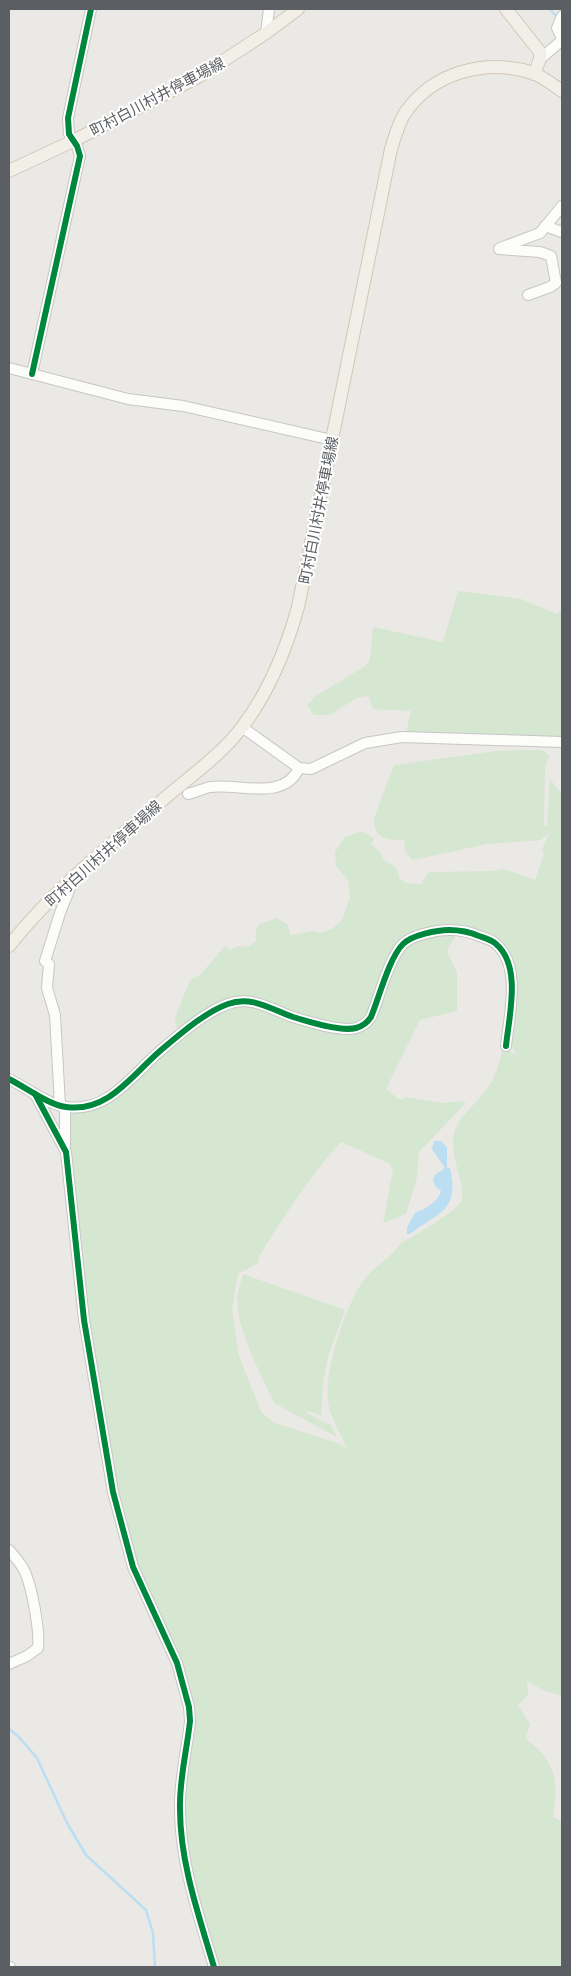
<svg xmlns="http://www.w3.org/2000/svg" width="571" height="1976" font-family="'Noto Sans','Noto Sans JP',sans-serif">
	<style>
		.green { fill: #d5e6d1; fill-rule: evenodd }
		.water { fill: #bbdef3 }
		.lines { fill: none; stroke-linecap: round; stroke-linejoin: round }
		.stream { stroke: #bbdef3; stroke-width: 2.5 }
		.minor-casing { stroke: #c6c6c6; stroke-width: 12 }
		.major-casing { stroke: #d1c7b5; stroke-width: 14 }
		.minor { stroke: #fcfcfb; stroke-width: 10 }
		.major { stroke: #f2efe8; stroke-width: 12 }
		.cycleway-casing { stroke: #fff; stroke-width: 9 }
		.cycleway { stroke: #00873e; stroke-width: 6 }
		.labels { text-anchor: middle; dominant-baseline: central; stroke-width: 4; stroke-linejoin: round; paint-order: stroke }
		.street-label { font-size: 15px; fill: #5b5f63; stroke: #fff }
	</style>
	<rect width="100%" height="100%" fill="#ebe9e5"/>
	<g class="green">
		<polygon points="458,591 521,599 557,614 562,610 562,737 406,733 411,711 373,709 368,696 356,698 330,715 314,715 307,705 316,696 364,667 370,660 373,627 443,642"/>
		<path d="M536 750 544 751 549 756 545 766 544 826 547 825 550 779 562 794V1696L543 1690 527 1681 528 1695 518 1705 530 1724 526 1738C533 1745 543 1753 548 1762 559 1779 555 1799 553 1817L562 1822V1967H218L190 1869 183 1816 194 1716 182 1660 138 1569 115 1481 96 1375 69 1157 68 1116 72 1112 86 1111 179 1040 175 1018 190 980 200 975 225 946 230 950 239 946 248 947 256 941V930L258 925 277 918 288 925 290 935 313 931 321 933 332 929 342 920 350 898 348 880 336 866 335 852 345 837 362 831 374 838 371 844 381 853 384 860 394 866 398 871 399 878 406 883 421 884 429 872 494 871 504 869 535 880 544 854 542 849 550 832 541 840 487 844 413 860 405 851 404 840C388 840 373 839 374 818L394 765 496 751ZM460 927 511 957 517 983 511 1045 517 1055 502 1048C500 1065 494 1081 483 1094 474 1106 460 1115 455 1130 446 1154 468 1185 461 1201 456 1212 414 1236 402 1242 392 1257 375 1265 364 1280 345 1306 324 1370 328 1403 331 1419 341 1434 347 1448L337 1443 275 1423 261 1412 239 1356 232 1309 238 1274 258 1263 259 1256C284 1217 309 1176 341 1142L389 1163 393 1170 383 1223 406 1214 417 1177 419 1152 466 1103 460 1101 444 1103 405 1097 400 1100 386 1089 420 1020 457 1011V973L447 951Z"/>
		<polygon points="243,1274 345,1310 328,1356 323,1383 321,1416 306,1410 308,1413 325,1423 330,1424 337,1437 274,1403 251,1354 239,1319 237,1296"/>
	</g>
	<path class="water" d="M434 1141H441L447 1147V1168H450C460 1211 439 1212 410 1234H407V1227L415 1213C425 1209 438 1202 441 1191L435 1186 433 1179 435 1175 445 1168 432 1149Z"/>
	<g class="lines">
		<g class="stream">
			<polyline points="550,9 558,19"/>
			<polyline points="9,1729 18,1736 37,1758 67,1823 86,1855 146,1910 153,1933 155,1967"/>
		</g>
		<defs>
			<g id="minor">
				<polyline points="266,33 269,9"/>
				<polyline points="540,59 560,42 562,38 557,28 562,16"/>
				<polyline points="545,226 562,232"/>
				<polyline points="500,248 540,233 562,206"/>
				<polyline points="499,249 540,252 551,256 556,283 550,287 528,295"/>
				<polyline points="9,368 128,399 183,406 332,440"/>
				<polyline points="32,374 80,156 77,146 69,134 68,118 91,9"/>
				<polyline points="242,727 299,768 311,769 365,743 402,737 562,742"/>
				<path d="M188 794C195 792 203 789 210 787 238 783 284 802 299 768"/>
				<path d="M9 1079C25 1087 49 1105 66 1107 108 1113 132 1075 160 1051 179 1035 205 1012 228 1004 252 995 272 1010 293 1017 309 1022 341 1032 356 1028 363 1026 367 1023 371 1017 379 998 389 958 403 944 412 935 437 930 449 930 460 930 470 932 479 936 485 938 492 940 496 944 522 966 509 1016 506 1046"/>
				<path d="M35 1094 66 1152 84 1320 113 1492 133 1567 177 1663 189 1707 190 1721C187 1750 179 1780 180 1809 180 1863 199 1916 214 1967"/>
				<polyline points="60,1105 55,1015 47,988 49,964 45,961 60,913 74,878"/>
				<polyline points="65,1107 65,1146"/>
				<path d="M9 1550C15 1557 21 1563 25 1572 32 1588 40 1630 38 1648L27 1656 9 1664"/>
				<polyline points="9,1967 10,1967"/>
			</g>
			<g id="major">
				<polyline points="506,9 540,52 540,59 534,74"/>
				<polyline points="9,171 73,141 200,76 266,33 298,9"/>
				<path d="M9 946C53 890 111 844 165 798 192 775 222 754 243 726 270 690 286 650 298 607L391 149C395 137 398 124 405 113 433 72 486 58 533 73 543 77 553 85 562 91"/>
			</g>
		</defs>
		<use href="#minor" class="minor-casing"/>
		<use href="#major" class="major-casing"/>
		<use href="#minor" class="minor"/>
		<use href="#major" class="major"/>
		<defs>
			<g id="cycleway">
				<polyline points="32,374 80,156 77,146 69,134 68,118 91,9"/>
				<path d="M9 1079C25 1087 49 1105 66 1107 108 1113 132 1075 160 1051 179 1035 205 1012 228 1004 252 995 272 1010 293 1017 309 1022 341 1032 356 1028 363 1026 367 1023 371 1017 379 998 389 958 403 944 412 935 437 930 449 930 460 930 470 932 479 936 485 938 492 940 496 944 522 966 509 1016 506 1046"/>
				<path d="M35 1094 66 1152 84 1320 113 1492 133 1567 177 1663 189 1707 190 1721C187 1750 179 1780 180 1809 180 1863 199 1916 214 1967"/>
			</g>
		</defs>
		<use href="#cycleway" class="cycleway-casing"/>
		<use href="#cycleway" class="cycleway"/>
	</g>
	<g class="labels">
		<g class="street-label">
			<text transform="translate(157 96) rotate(-28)">町村白川村井停車場線</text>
			<text transform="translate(318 510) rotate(-79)">町村白川村井停車場線</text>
			<text transform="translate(103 853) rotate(-42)">町村白川村井停車場線</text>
		</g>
	</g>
	<rect width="571" height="1976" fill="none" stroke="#5b5f63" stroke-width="20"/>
</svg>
